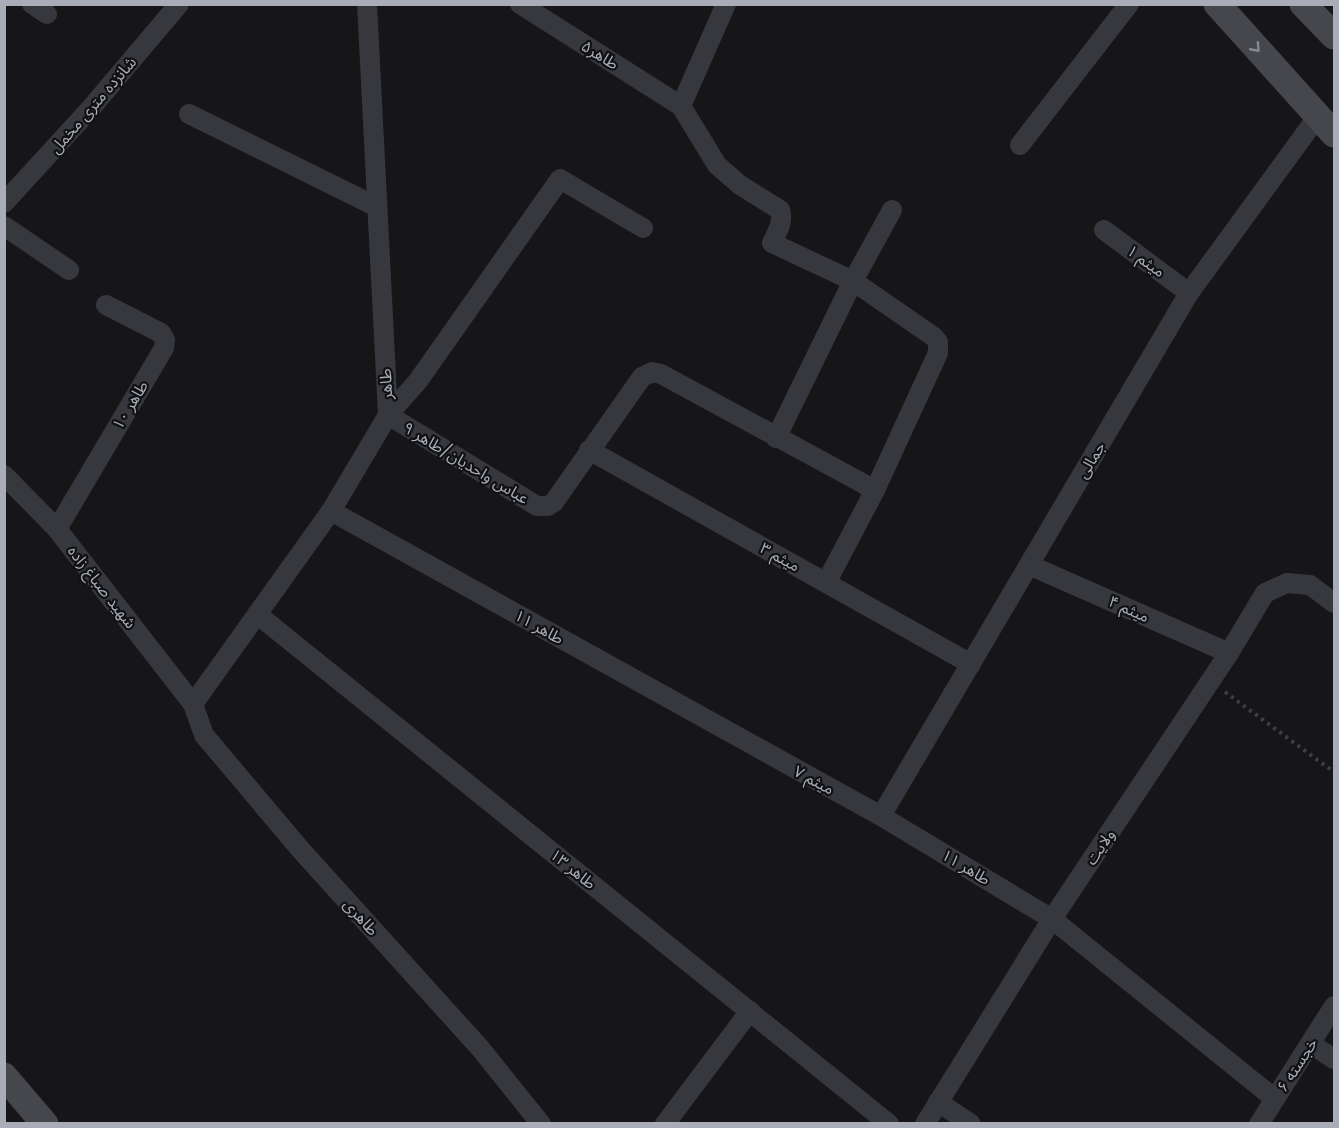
<svg xmlns="http://www.w3.org/2000/svg" width="1339" height="1128" font-family="Poppins,'Noto Sans Arabic',sans-serif">
	<style>
		.lines { fill: none; stroke-linecap: round; stroke-linejoin: round }
		.path { stroke: #3d3f44; stroke-width: 4; stroke-dasharray: 3 4.5; stroke-linecap: butt }
		.street { stroke: #37383d; stroke-width: 20 }
		.secondary { stroke: #45474d; stroke-width: 27 }
		.oneway { stroke: #858993 }
		.labels { text-anchor: middle; dominant-baseline: central; stroke-width: 4.5; stroke-linejoin: round; paint-order: stroke }
		.street-label { font-size: 16px; fill: #a8adb8; stroke: #111113 }
	</style>
	<rect width="100%" height="100%" fill="#161618"/>
	<g class="lines">
		<polyline class="path" points="1225,692 1334,772"/>
		<g class="street">
			<polyline points="32,4 47,14"/>
			<path d="M520 4 681 106 717 165 740 185 780 210C784 222 777 232 772 243L853 281 934 337 938 342V353L875 490 826 583"/>
			<polyline points="681,106 726,4"/>
			<polyline points="189,114 377,207"/>
			<polyline points="1020,145 1129,4"/>
			<polyline points="4,203 91,108 179,4"/>
			<polyline points="4,226 69,270"/>
			<polyline points="643,228 560,179 418,381 388,415 537,506 548,506 554,502 642,377 652,372 661,374 875,490"/>
			<polyline points="1104,230 1189,293"/>
			<polyline points="776,438 853,281 892,210"/>
			<polyline points="589,450 971,664"/>
			<polyline points="4,475 57,529 193,704 204,735 300,849 480,1048 541,1124"/>
			<polyline points="331,511 881,816 1052,919 1275,1099"/>
			<polyline points="57,529 164,348 165,340 161,333 106,305"/>
			<polyline points="1029,565 1229,653"/>
			<polyline points="257,614 889,1124"/>
			<polyline points="193,704 331,511 388,415 367,4"/>
			<polyline points="881,816 1189,293 1318,116"/>
			<polyline points="1311,1044 1334,1059"/>
			<polyline points="938,1102 971,1124"/>
			<polyline points="665,1124 750,1011"/>
			<polyline points="925,1124 1052,919 1229,653 1265,593 1287,583 1310,585 1334,603"/>
			<polyline points="1259,1124 1334,1006"/>
		</g>
		<g class="secondary">
			<polyline points="1217,4 1334,134"/>
			<polyline points="1303,4 1334,36"/>
			<polyline points="4,1076 45,1124"/>
		</g>
	</g>
	<defs><path id="oneway-chevron" d="M-2-3.5L2.5 0L-2 3.5" fill="none" stroke-width="1.6" stroke-linecap="round" stroke-linejoin="round" transform="scale(1.5)"/></defs>
	<use class="oneway" href="#oneway-chevron" transform="translate(1256 48) rotate(48)"/>
	<g class="labels">
		<g class="street-label">
			<text transform="translate(600 55) rotate(32)">طاهر۵</text>
			<text transform="translate(93 105) rotate(-49)">شانزده متری مخمل</text>
			<text transform="translate(1146 261) rotate(36)">میثم ۱</text>
			<text transform="translate(386 384) rotate(-93)">طاهر</text>
			<text transform="translate(130 405) rotate(-59)">طاهر ۱۰</text>
			<text transform="translate(1091 460) rotate(-59)">جمالی</text>
			<text transform="translate(466 463) rotate(31)">عباس واحدیان/طاهر ۹</text>
			<text transform="translate(780 557) rotate(29)">میثم ۳</text>
			<text transform="translate(102 587) rotate(52)">شهید صباغ زاده</text>
			<text transform="translate(1129 609) rotate(24)">میثم ۴</text>
			<text transform="translate(539 627) rotate(29)">طاهر ۱۱</text>
			<text transform="translate(814 780) rotate(28)">میثم ۷</text>
			<text transform="translate(1100 847) rotate(-56)">ولایت</text>
			<text transform="translate(966 867) rotate(31)">طاهر ۱۱</text>
			<text transform="translate(573 869) rotate(39)">طاهر ۱۳</text>
			<text transform="translate(361 917) rotate(48)">طاهری</text>
			<text transform="translate(1297 1065) rotate(-57)">خجسته ۶</text>
		</g>
	</g>
	<rect width="1339" height="1128" fill="none" stroke="#a8adb8" stroke-width="12"/>
</svg>
